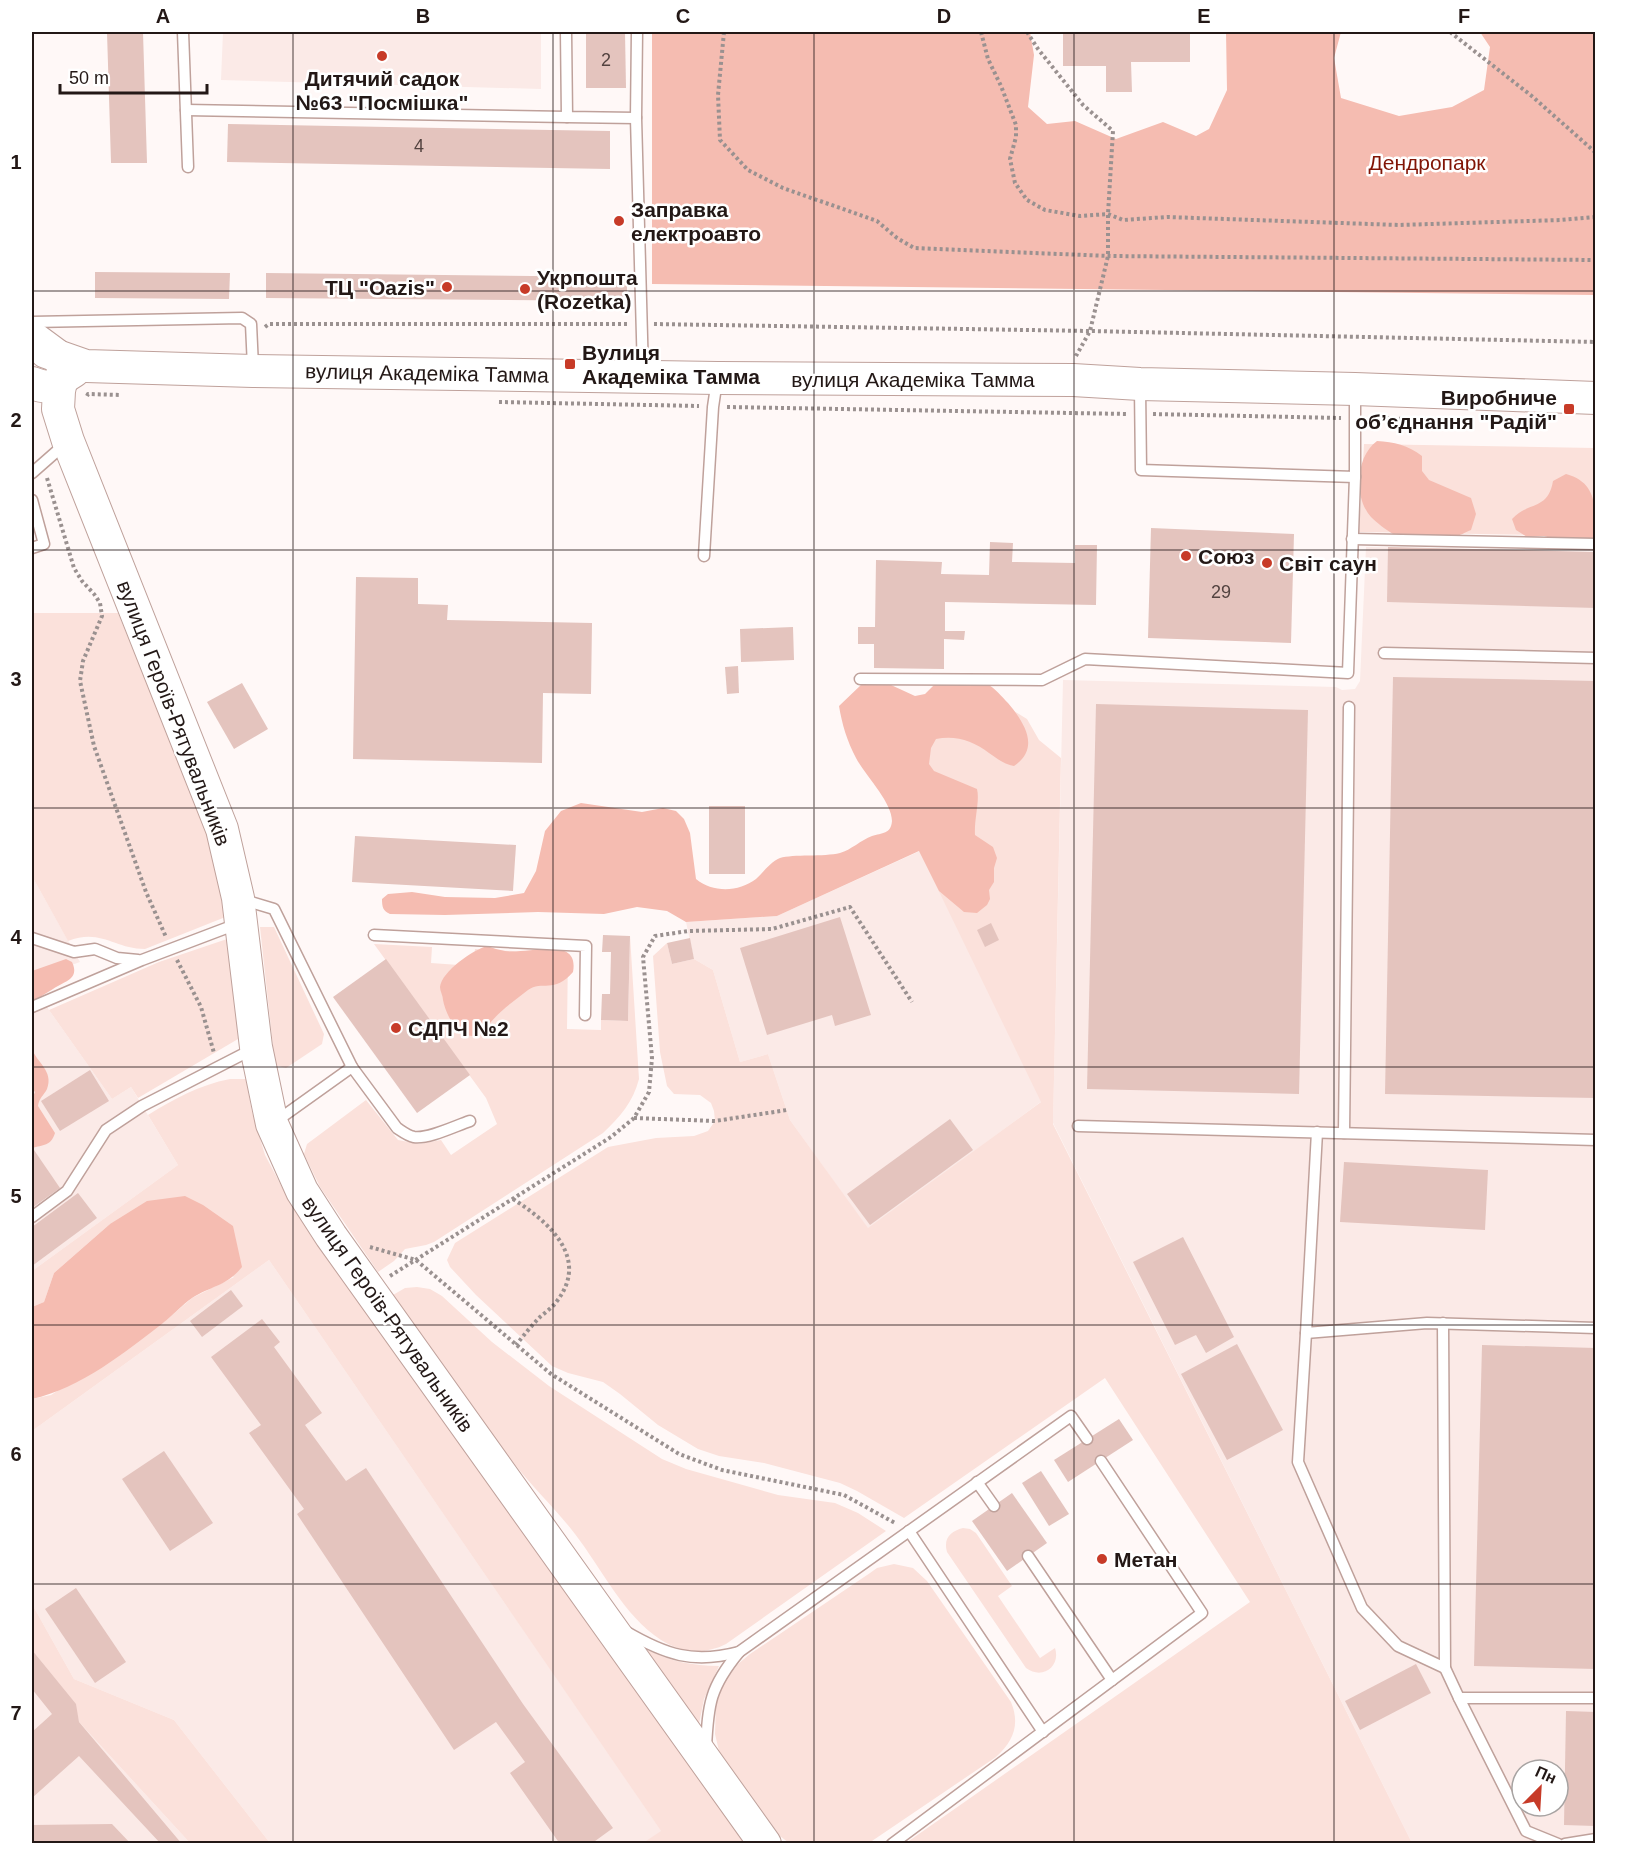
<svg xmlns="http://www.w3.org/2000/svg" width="1627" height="1875" font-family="Helvetica,sans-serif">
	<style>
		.built { fill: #fbeae7; fill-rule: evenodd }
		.green { fill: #fbe1db }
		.forest { fill: #f5bcb1 }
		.building { fill: #e4c4be }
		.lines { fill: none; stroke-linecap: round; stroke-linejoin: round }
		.lane-casing { stroke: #bfa19b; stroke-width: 13 }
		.secondary-casing { stroke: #bfa19b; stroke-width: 34 }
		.path { stroke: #9a9190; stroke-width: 4; stroke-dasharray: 3 3; stroke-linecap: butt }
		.lane { stroke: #fff; stroke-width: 10 }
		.secondary { stroke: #fff; stroke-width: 32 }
		.grid { fill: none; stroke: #231816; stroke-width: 1.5; stroke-opacity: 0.55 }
		.poi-dot { fill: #c73b28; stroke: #fff; stroke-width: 2 }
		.labels { text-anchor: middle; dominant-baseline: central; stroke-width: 5; stroke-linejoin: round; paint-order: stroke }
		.number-label { font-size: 18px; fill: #534340 }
		.poi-label { font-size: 21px; font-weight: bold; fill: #231816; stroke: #fff; text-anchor: start }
		.park-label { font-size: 21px; fill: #811506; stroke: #fff }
		.street-label { font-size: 21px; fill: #231816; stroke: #fff }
		.neatline { fill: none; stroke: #231816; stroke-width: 2 }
		.grid-label { font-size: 20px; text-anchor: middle; font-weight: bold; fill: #231816 }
	</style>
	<rect width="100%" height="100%" fill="#fff8f7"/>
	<g class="built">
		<polygon points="223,32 541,32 541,89 221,80"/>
		<path d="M1366 547 1595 552V1843H1412L1053 1123 1063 680 1336 687 1342 690 1355 689 1360 681ZM1522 1770H1558V1806H1522Z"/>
		<polygon points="920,851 1042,1101 868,1229 790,1120 768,1054 740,1062 713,970 694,959 686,922 777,916"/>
		<polygon points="32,876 80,962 32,979"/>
		<polygon points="32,986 112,1099 131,1087 178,1165 32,1271"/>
		<polygon points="269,1260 662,1832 643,1844 270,1843 174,1720 74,1679 32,1604 32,1431"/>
		<polygon points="32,1650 76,1704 79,1722 190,1843 32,1843"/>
	</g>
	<g class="green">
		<polygon points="1364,444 1595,448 1595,536 1359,532"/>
		<path d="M32 613H118L208 833 226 916 223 918 145 949C114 949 101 928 68 941L32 876Z"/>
		<polygon points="1004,705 1027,719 1039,740 1061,758 1053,1124 1412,1843 906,1843 1250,1602 1105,1378 904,1518 857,1491 840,1483 764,1463 719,1456 698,1449 658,1425 620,1394 603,1382 568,1373 552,1366 476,1295 450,1267 447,1260 455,1243 608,1147 656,1138 694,1136 708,1131 715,1121 714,1111 711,1103 700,1095 674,1094 667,1086 660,1052 653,956 667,943 672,964 694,959 713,970 740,1062 768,1054 790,1120 868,1228 1041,1102 852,712"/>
		<polygon points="260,927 274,927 324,1034 322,1044 286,1068 275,1065"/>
		<path d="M630 936 639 1079C633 1102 620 1117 603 1133L434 1242 426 1245 405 1249 394 1261 378 1272 320 1187 304 1154 307 1144 366 1100 398 1140 419 1144 441 1140 451 1155 497 1124 486 1098 374 944 432 947 431 963 473 966 475 949 568 954 567 1029 601 1030V1020L628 1021Z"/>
		<polygon points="230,938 238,1039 138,1098 131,1087 112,1099 49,1010 159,962"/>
		<path d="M230 1079H246L252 1112 265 1155 293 1208 745 1843H643L661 1831 269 1260 32 1431V1399L51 1395 164 1322 192 1298 234 1277 110 1224 54 1273 44 1302 32 1307V1271L178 1165 148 1115C174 1099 199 1085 230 1079Z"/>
		<path d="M417 1287 430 1289 442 1296 492 1342 549 1386 662 1459 686 1469 778 1495 835 1503 858 1513 886 1531 726 1644C705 1655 681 1653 661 1640 623 1615 602 1569 575 1534 556 1509 532 1487 513 1462 471 1408 433 1350 393 1295L405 1288Z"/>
		<path d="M963 1528 970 1529 976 1533 1012 1586 998 1596 1040 1658 1055 1648C1061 1667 1042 1680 1026 1668L947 1552C943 1538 951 1531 963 1528Z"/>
		<path d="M894 1564 913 1568 927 1581 1011 1702C1020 1724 1014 1741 996 1757L869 1843H789L780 1836 719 1751 715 1734 716 1704 720 1688 738 1664 750 1654 870 1573 877 1568Z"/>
		<polygon points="32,1604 74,1679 174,1720 270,1843 190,1843 79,1722 75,1704 32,1650"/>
		<path d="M647 1650C671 1661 692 1666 719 1666L704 1699 699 1724Z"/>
	</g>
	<g class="forest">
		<polygon points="652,32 1030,32 1034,55 1028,107 1047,124 1075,121 1116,139 1163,122 1196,136 1209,129 1227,90 1226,32 1341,32 1334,58 1341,98 1399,116 1452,107 1484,90 1490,47 1480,32 1595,32 1595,295 652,284"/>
		<path d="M1377 441C1394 442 1408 445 1422 456V471L1429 480 1471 498 1476 514 1471 530C1466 532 1459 536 1454 537 1447 538 1398 536 1393 534 1386 530 1376 522 1371 517 1353 497 1356 456 1377 441Z"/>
		<path d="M1566 474C1599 483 1595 510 1595 538L1558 540 1544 536 1527 537 1516 530 1512 519C1528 501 1548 511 1553 481Z"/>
		<path d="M876 682 891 685 915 696 925 694 936 683C948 683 979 679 987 684 995 688 1002 697 1008 703 1024 722 1041 748 1014 766 1003 764 998 759 989 753 973 741 956 735 936 739L931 748 929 764 934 771 977 789C980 801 974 819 975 835L993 847 997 858 994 868V882L989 890 990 899 987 905 977 913 964 912 939 891 919 851 777 916 686 922 667 911 637 907 604 914 538 912 445 915 390 914C383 911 382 907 382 899L388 894 412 892 445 897 495 898 524 893 536 871 545 831 561 811 581 803 642 812 663 808 676 811 684 819 690 833 696 879C713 893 739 892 756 879 764 872 770 862 780 858 793 854 824 857 840 853 851 850 861 840 872 836 882 833 891 834 892 821 892 802 865 775 856 758 847 741 842 724 839 706L862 684Z"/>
		<path d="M487 946C493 948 499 950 505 951 526 955 580 934 573 972 554 994 542 980 528 990 515 1000 501 1010 490 1023 485 1028 485 1033 478 1035 458 1041 446 1015 443 1000 443 996 440 991 440 987 442 971 473 950 487 946Z"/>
		<path d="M66 959 72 962C80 979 65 981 53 989 46 993 39 998 32 1002V971Z"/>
		<path d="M32 1049C37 1063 54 1071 47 1089 44 1095 39 1098 38 1106L55 1133C51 1146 43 1145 32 1148V1099L35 1092 32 1089Z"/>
		<path d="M185 1196 203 1205 233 1226 242 1267C227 1286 211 1286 192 1298 182 1305 173 1315 163 1323 124 1353 81 1388 32 1399V1307L44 1302 54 1273 110 1224 147 1201Z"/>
	</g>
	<g class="building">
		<polygon points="107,32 143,32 147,163 111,163"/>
		<polygon points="586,32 625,32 626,88 586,88"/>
		<polygon points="1063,32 1190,32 1190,62 1131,62 1132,92 1106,92 1106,66 1063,66"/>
		<polygon points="228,124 610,131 610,169 227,162"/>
		<polygon points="95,272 230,273 229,299 95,298"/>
		<polygon points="266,273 627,277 627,301 266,298"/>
		<polygon points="1151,528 1294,534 1291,643 1148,638"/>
		<polygon points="990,542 1013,543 1012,562 1075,563 1075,545 1097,545 1096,605 945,602 945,631 965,631 964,640 944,639 944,669 874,668 874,644 858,644 858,627 875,627 876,560 942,562 941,574 989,575"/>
		<polygon points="1388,547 1596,552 1596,608 1387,602"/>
		<polygon points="356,577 418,578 418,604 448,605 447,620 592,623 591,694 543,693 542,763 353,759"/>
		<polygon points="793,627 794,660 741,662 740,629"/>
		<polygon points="738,666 739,693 727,694 725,667"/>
		<polygon points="1393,677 1596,681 1596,1098 1385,1094"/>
		<polygon points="242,683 268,729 234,749 207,702"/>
		<polygon points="1096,704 1308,710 1299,1094 1087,1089"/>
		<rect x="709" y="806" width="36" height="68"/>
		<polygon points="355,836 516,845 513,891 352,882"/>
		<polygon points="840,917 871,1015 835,1026 832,1015 767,1035 740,948"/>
		<polygon points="991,923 999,940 985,947 977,930"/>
		<polygon points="603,935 630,936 628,1021 601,1020 602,994 610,994 611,952 602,952"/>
		<polygon points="690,938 694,959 672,964 667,943"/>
		<polygon points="386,959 470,1075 417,1113 333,997"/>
		<polygon points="90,1070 109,1101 60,1131 41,1101"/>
		<polygon points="950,1119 973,1150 870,1225 847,1194"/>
		<polygon points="34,1150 60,1188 32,1208 32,1152"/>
		<polygon points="1344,1162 1488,1170 1485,1230 1340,1222"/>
		<polygon points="78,1193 97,1218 32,1266 32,1227"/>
		<polygon points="1183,1237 1234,1337 1206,1353 1196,1335 1175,1345 1133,1262"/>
		<polygon points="231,1290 243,1306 202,1337 190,1321"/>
		<polygon points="262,1319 280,1342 274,1347 322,1413 305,1425 346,1481 366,1468 523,1704 613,1828 591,1844 560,1844 510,1773 525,1762 496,1722 454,1750 297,1514 304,1509 249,1433 261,1425 211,1357"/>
		<polygon points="1237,1344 1283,1430 1227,1460 1181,1374"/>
		<polygon points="1482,1345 1596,1348 1596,1669 1474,1666"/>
		<polygon points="1119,1419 1133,1440 1068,1482 1054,1460"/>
		<polygon points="164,1451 213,1523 170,1551 122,1479"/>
		<polygon points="1041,1471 1069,1514 1049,1526 1022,1483"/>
		<polygon points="1012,1493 1047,1543 1007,1571 972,1521"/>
		<polygon points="76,1588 126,1662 95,1683 45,1609"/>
		<polygon points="32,1650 76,1704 79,1722 182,1844 161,1844 79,1756 32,1798 32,1732 52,1714 32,1689"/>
		<polygon points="1416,1664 1431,1693 1360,1730 1345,1701"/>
		<polygon points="1566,1711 1596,1712 1595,1826 1564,1825"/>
		<polygon points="112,1824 131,1844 32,1844 32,1825"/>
	</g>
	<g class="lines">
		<defs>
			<g id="lane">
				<polyline points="183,32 188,167"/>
				<polyline points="566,32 567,117 636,118"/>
				<polyline points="637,32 636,118 643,373"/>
				<polyline points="186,110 567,117"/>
				<polyline points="32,322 242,318 251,324 253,367"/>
				<polyline points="1140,388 1141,470 1355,477 1355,390"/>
				<polyline points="32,473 65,444"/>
				<polyline points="32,500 44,544 32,548"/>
				<polyline points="1352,539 1596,544"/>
				<polyline points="704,556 713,407 717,380"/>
				<polyline points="1384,653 1596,658"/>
				<polyline points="860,679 1042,680 1085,659 1348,673 1355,477"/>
				<polyline points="241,899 274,909 352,1067 275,1122"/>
				<polyline points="374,935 586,946 585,1015"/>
				<polyline points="32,938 74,952 95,949 117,958 138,960"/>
				<polyline points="32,1007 142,960 237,924"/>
				<path d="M352 1067 397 1128C403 1132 408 1136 414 1137 429 1139 455 1126 470 1121"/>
				<polyline points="1078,1126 1596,1140"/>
				<polyline points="1317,1132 1306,1333 1427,1323 1596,1328"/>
				<polyline points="1344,1133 1349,707"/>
				<polyline points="32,1217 67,1191 106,1130 142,1106 253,1049"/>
				<polyline points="1443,1323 1445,1668 1459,1698"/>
				<polyline points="1306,1333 1298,1462 1362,1608 1398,1646 1445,1668"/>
				<polyline points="977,1482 994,1506"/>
				<polyline points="909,1531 1043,1732"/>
				<polyline points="1028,1556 1112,1680"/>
				<path d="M625 1631C666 1655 693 1664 739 1652L1071 1416 1087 1439"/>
				<path d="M706 1748C708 1704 710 1687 739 1652"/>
				<polyline points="892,1844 1202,1613 1101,1461"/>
				<polyline points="1558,1844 1526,1831 1459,1698 1596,1698"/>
				<polyline points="1565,1844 1596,1839"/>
			</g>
			<g id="secondary">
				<polyline points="32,337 55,354 64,366 59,391 58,409 68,441 222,829 238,898 256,1047 272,1124 302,1191 331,1236 765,1844"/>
				<polyline points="46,352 86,366 253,371 718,378 1073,380 1140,384 1355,389 1596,398"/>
				<path d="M32 383C55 392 55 382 74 371"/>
			</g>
		</defs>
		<use href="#lane" class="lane-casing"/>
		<use href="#secondary" class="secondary-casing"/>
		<g class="path">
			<polyline points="724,32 718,95 720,140 748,170 783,188 877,221 897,238 914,248 1108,256 1596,260"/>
			<polyline points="981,32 988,59 1001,86 1016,125 1016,137 1010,159 1015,183 1027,200 1045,210 1080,216 1108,214 1123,220 1167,217 1399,225 1561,220 1596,217"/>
			<polyline points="1027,32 1038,49 1083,105 1113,131 1108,214 1108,256 1090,331 1076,356"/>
			<polyline points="1450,32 1533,97 1596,153"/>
			<polyline points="654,324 1090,331 1596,342"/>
			<polyline points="265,327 269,324 629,324"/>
			<polyline points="87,396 88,394 120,395"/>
			<polyline points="499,402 699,406"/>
			<polyline points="727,407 1128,414"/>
			<polyline points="1153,414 1341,418"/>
			<polyline points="1369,418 1452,420"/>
			<polyline points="47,478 74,568 82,581 94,594 100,603 102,616 83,661 80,681 94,746 146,892 166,937"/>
			<polyline points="177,960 201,1007 214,1053"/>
			<polyline points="634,1118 715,1121 787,1110"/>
			<path d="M513 1199C549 1222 590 1258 557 1301 553 1307 546 1312 540 1317 532 1325 524 1335 516 1345"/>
			<polyline points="370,1247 416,1260 551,1374 679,1454 722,1470 844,1495 895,1523"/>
			<polyline points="390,1276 611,1137 634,1118 649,1092 652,1058 643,957 655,936 688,931 772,929 850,907 912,1002"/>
		</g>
		<use href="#lane" class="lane"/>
		<use href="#secondary" class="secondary"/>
	</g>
	<path class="grid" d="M293 32V1844M553 32V1844M814 32V1844M1074 32V1844M1334 32V1844M32 291H1596M32 550H1596M32 808H1596M32 1067H1596M32 1325H1596M32 1584H1596"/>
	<g class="poi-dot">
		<circle cx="382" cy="56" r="6"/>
		<circle cx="619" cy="221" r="6"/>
		<circle cx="447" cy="287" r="6"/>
		<circle cx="525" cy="289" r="6"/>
		<rect x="564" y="358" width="12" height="12" rx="3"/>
		<rect x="1563" y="403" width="12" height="12" rx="3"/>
		<circle cx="1186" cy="556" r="6"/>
		<circle cx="1267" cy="563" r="6"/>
		<circle cx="396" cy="1028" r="6"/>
		<circle cx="1102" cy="1559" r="6"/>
	</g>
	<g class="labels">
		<g class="number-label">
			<text x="606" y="60">2</text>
			<text x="419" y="146">4</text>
			<text x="1221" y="592">29</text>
		</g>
		<g class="poi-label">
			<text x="382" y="78" text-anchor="middle">Дитячий садок<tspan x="382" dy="24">№63 "Посмішка"</tspan></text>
			<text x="631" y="209">Заправка<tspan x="631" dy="24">електроавто</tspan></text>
			<text x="537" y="277">Укрпошта<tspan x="537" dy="24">(Rozetka)</tspan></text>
			<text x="435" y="287" text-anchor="end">ТЦ "Oazis"</text>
			<text x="582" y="352">Вулиця<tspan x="582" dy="24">Академіка Тамма</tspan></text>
			<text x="1557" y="397" text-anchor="end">Виробниче<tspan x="1557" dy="24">об’єднання "Радій"</tspan></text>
			<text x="1198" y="556">Союз</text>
			<text x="1279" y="563">Світ саун</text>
			<text x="408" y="1028">СДПЧ №2</text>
			<text x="1114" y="1559">Метан</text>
		</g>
		<g class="park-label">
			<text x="1427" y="162">Дендропарк</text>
		</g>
		<g class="street-label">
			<text transform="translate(427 373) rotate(1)">вулиця Академіка Тамма</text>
			<text x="913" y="379">вулиця Академіка Тамма</text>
			<text transform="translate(174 713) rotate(69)">вулиця Героїв-Рятувальників</text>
			<text transform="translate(388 1314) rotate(55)">вулиця Героїв-Рятувальників</text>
		</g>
	</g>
	<rect width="1627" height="1875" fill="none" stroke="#ffffff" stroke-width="66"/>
	<g transform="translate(1540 1788) rotate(24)"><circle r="28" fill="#ffffff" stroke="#a7a3a2" stroke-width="1.5"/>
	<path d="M0-4.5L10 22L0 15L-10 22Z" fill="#c73b28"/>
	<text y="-9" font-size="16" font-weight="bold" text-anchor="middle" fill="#231816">Пн</text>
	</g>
	<path d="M60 84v9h147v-9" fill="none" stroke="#231816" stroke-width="3"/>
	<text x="69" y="84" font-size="18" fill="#231816" stroke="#ffffff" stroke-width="4.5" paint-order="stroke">50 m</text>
	<rect x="33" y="33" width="1561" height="1809" class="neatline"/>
	<g class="grid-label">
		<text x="163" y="23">A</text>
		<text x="423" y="23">B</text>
		<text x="683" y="23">C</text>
		<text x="944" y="23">D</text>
		<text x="1204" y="23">E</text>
		<text x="1464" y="23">F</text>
		<text x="16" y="169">1</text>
		<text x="16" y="427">2</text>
		<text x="16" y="686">3</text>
		<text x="16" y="944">4</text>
		<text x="16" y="1203">5</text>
		<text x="16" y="1461">6</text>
		<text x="16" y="1720">7</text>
	</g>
</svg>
